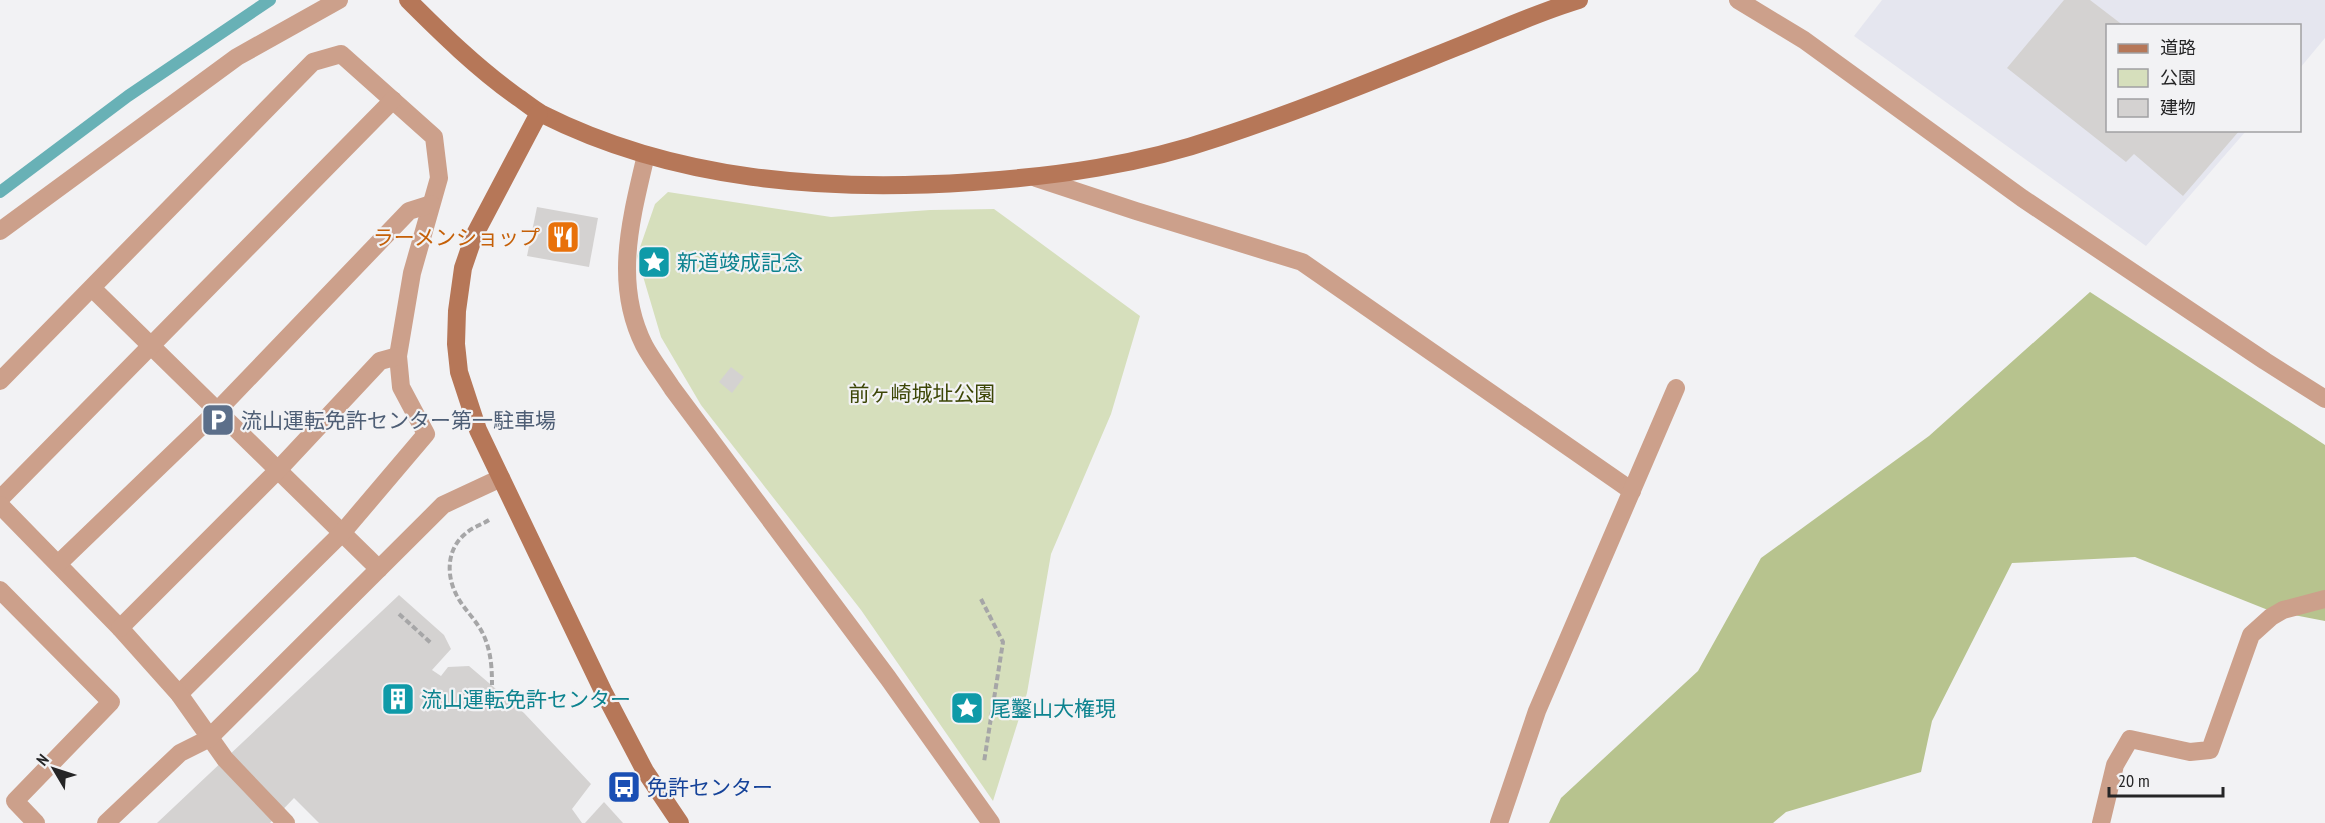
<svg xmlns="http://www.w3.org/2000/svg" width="2325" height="823" font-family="'PT Sans Narrow','Noto Sans JP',sans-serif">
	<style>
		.built { fill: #e5e6ef }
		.green { fill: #d6dfbc }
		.forest { fill: #b7c38e }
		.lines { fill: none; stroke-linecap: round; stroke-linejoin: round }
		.stream { stroke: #68b1b6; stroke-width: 12 }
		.building { fill: #d4d2d1 }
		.path { stroke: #a6a6a7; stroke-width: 4; stroke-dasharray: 6 3; stroke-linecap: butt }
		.lane { stroke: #cca08b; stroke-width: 18 }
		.street { stroke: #cca08b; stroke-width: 18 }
		.secondary { stroke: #b67758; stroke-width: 18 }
		.labels { text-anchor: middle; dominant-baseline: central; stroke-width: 4.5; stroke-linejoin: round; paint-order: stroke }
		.food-label { font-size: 21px; fill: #c56008; stroke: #f2f2f4; text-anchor: end }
		.culture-label { font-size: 21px; fill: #0d838f; stroke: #f2f2f4; text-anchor: start }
		.park-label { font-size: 21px; fill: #3c4606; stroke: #f2f2f4 }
		.service-label { font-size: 21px; fill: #4e5e75; stroke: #f2f2f4; text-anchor: start }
		.transit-label { font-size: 21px; fill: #164399; stroke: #f2f2f4; text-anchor: start }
	</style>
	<rect width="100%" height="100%" fill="#f2f2f4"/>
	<polygon class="built" points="1882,0 2325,0 2325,38 2300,68 2300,26 2108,26 2108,130 2246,131 2146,246 1854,36"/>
	<polygon class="green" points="668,192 831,217 930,210 994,209 1140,316 1111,414 1051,554 1027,693 993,801 861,610 701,405 661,337 637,256 655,204"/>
	<polygon class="forest" points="2090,292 2325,445 2325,621 2268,610 2135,557 2012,563 1932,721 1921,772 1786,812 1773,823 1549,823 1561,798 1698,671 1761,558 1929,436"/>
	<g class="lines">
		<polyline class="stream" points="0,192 128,96 270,0"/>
	</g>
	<g class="building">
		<polygon points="2064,0 2090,0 2124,26 2108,26 2108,130 2240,130 2183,196 2134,154 2126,162 2007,68"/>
		<polygon points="537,207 598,218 589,267 527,256"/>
		<polygon points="731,367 744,377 732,393 719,382"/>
		<polygon points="399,595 444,635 451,649 432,670 441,676 448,667 469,666 524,713 591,784 572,809 582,823 319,823 294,798 270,823 157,823"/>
		<polygon points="604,802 623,823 585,823"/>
	</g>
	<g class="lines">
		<g class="path">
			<path d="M489 520C481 525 471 528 465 534 447 549 446 574 456 594 463 609 477 620 484 636 491 652 492 668 492 685"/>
			<polyline points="981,599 1003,642 984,762"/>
			<polyline points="399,614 431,643"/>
		</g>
		<g class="lane">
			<polyline points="92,288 379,569"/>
			<polyline points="0,381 313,62 341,54 434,137 439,178 412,273 398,356 401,387 426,434 342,533 179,694"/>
			<polyline points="0,499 393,100"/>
			<polyline points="0,505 120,628 179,694 225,759 286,823"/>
			<polyline points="58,564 217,411 409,211 431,204"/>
			<polyline points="120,628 278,470 380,361 398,356"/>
			<polyline points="106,823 180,753 208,739 443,505 501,478"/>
		</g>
		<g class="street">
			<polyline points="1738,0 1804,40 2022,198 2265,361 2325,399"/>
			<path d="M646 155C631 219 613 283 644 345 652 360 663 374 672 388L888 678 991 823"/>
			<polyline points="1036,178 1136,211 1302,262 1632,491"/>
			<polyline points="0,231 237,57 339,0"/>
			<polyline points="0,590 111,702 15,801 36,823"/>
			<polyline points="1499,823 1537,711 1676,388"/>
			<polyline points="2101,823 2115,765 2130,739 2190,752 2210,750 2251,635 2271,617 2283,610 2325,599"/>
		</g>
		<g class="secondary">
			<path d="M408 0C442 34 477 68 516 96 525 102 533 109 542 114 675 181 826 192 973 182 1057 176 1139 165 1220 137 1302 110 1382 77 1462 45 1500 30 1539 12 1579 0"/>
			<polyline points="539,113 474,236 463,268 457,311 456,344 459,372 478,430 603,691 645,771 680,823"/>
		</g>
	</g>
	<defs>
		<symbol id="restaurant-square" viewBox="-11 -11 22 22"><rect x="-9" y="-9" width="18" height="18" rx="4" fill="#e8710a" stroke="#f2f2f4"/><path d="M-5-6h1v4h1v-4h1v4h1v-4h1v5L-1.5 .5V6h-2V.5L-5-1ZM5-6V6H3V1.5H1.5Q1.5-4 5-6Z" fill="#fff"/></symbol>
		<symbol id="sight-square" viewBox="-11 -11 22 22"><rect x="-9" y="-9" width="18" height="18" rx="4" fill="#0f9aa8" stroke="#f2f2f4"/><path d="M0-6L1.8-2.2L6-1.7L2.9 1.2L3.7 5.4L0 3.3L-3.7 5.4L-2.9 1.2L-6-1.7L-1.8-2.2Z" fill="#fff"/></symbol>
		<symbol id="parking-square" viewBox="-11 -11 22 22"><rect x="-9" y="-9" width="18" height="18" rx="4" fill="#5c6f8a" stroke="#f2f2f4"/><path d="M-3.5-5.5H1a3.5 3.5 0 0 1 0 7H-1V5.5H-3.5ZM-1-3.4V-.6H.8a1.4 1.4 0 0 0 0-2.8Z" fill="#fff"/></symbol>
		<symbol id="building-square" viewBox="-11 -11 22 22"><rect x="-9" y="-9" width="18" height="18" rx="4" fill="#0f9aa8" stroke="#f2f2f4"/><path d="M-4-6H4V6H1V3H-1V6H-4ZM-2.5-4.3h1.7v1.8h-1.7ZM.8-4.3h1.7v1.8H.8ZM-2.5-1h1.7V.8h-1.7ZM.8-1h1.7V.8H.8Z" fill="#fff"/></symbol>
		<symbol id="bus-square" viewBox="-11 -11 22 22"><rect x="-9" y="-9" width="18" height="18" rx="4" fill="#1a4fb4" stroke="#f2f2f4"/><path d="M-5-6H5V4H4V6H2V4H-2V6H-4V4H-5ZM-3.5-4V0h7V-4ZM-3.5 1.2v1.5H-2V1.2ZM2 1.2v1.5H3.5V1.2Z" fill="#fff"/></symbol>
	</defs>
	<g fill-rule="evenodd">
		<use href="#restaurant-square" x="544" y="218" width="38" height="38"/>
		<use href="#sight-square" x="635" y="243" width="38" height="38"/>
		<use href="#parking-square" x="199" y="401" width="38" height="38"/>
		<use href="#building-square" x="379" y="680" width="38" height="38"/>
		<use href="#sight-square" x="948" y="689" width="38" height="38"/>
		<use href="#bus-square" x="605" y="768" width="38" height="38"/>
	</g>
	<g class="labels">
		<g class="food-label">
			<text x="540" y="237">ラーメンショップ</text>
		</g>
		<g class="culture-label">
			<text x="677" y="262">新道竣成記念</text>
			<text x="421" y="699">流山運転免許センター</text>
			<text x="990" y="708">尾鑿山大権現</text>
		</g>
		<g class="park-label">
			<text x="922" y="393">前ヶ崎城址公園</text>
		</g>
		<g class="service-label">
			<text x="241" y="420">流山運転免許センター第一駐車場</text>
		</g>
		<g class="transit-label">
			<text x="647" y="787">免許センター</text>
		</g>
	</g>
	<rect x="2106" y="24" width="195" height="108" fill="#f2f2f4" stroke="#a0a0a2" stroke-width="1.5"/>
	<rect x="2118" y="44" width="30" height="9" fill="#b67758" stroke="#a0a0a2" stroke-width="1.5"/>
	<text x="2160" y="54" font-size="18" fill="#252526">道路</text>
	<rect x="2118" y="69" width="30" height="18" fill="#d6dfbc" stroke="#a0a0a2" stroke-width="1.5"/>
	<text x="2160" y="84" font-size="18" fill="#252526">公園</text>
	<rect x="2118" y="99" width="30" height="18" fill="#d4d2d1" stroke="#a0a0a2" stroke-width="1.5"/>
	<text x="2160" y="114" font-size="18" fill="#252526">建物</text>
	<g transform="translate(54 769) rotate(309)" stroke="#f2f2f4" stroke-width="4.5" paint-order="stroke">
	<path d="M0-4.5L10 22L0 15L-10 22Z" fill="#252526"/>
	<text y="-9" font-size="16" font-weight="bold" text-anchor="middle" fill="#252526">N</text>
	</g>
	<path d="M2109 787v9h114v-9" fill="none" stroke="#252526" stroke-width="3"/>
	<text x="2118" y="787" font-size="18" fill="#252526" stroke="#f2f2f4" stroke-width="4.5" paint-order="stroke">20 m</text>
</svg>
